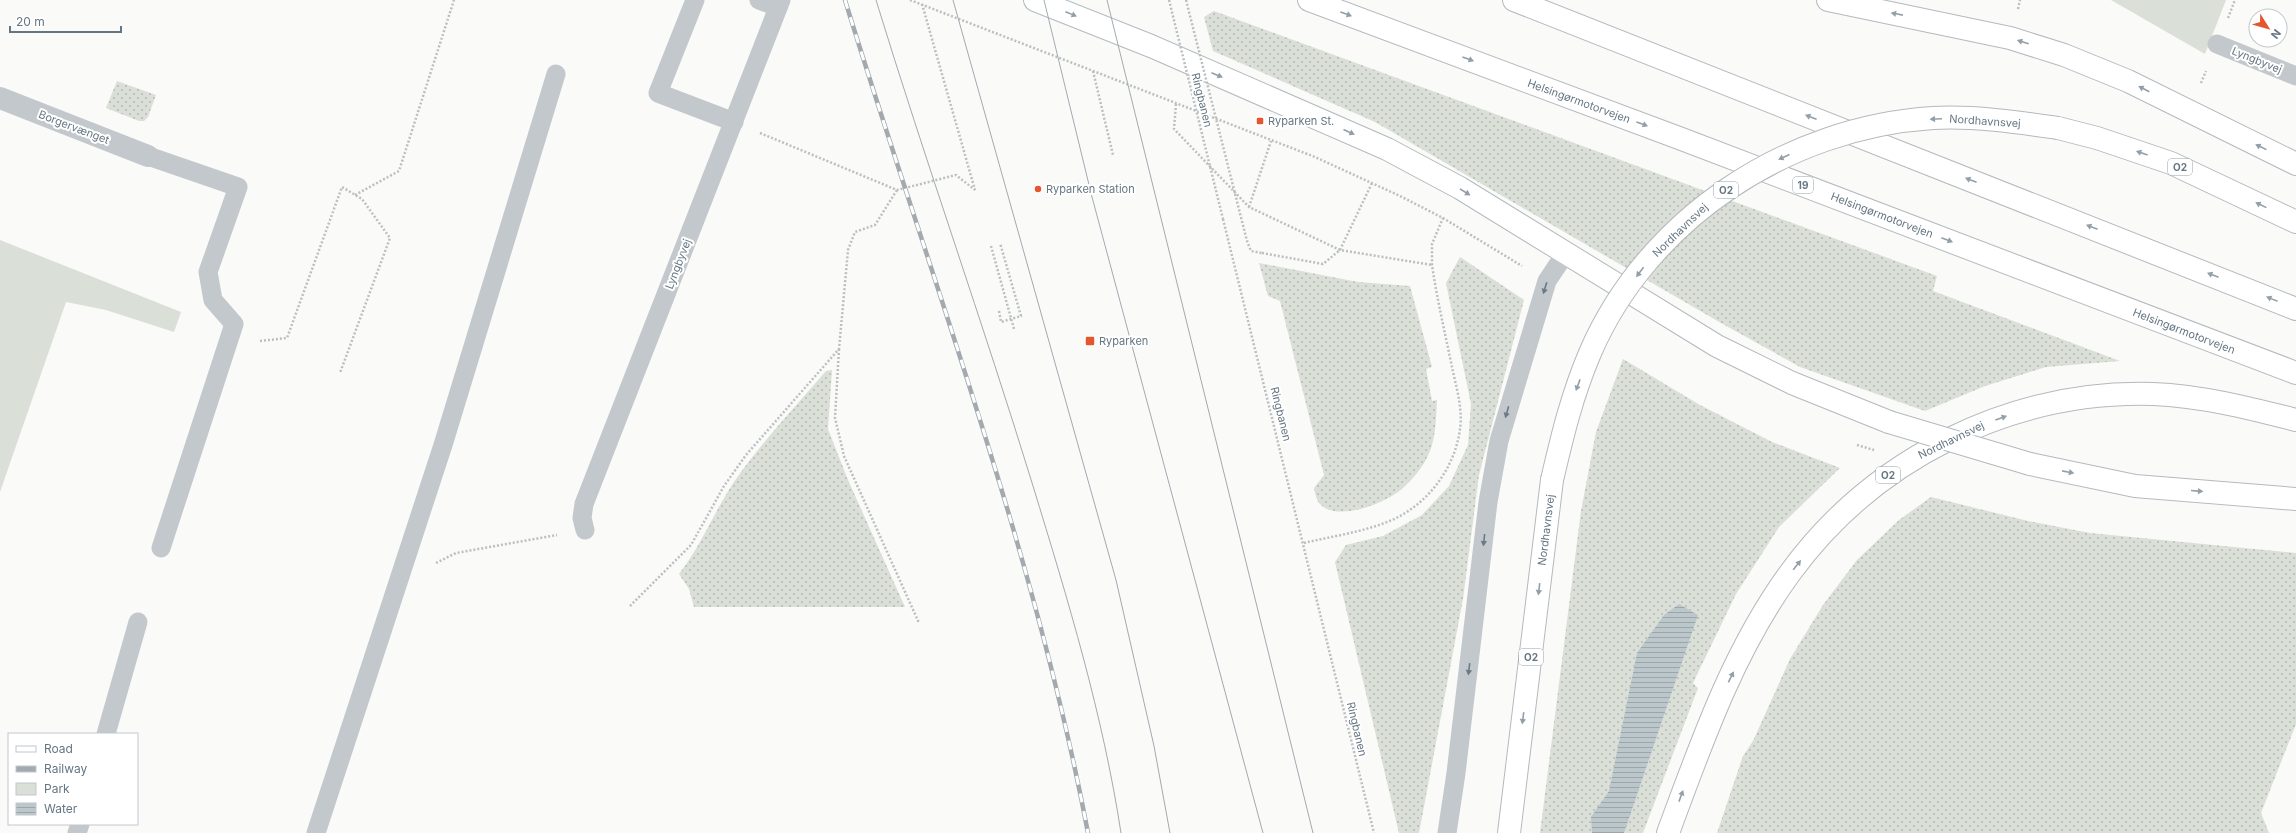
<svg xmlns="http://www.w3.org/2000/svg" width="2296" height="833" font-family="Inter,sans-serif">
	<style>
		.grass { fill: url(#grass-dots) }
		.green { fill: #dadfd7 }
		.water { fill: url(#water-rules) }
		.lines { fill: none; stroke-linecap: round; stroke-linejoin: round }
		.secondary-casing { stroke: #b3babf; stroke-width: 24 }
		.highway-casing { stroke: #b4b9bd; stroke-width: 24 }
		.path { stroke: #bbbfc2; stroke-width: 2.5; stroke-dasharray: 2 2; stroke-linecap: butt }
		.lane { stroke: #c3c8cc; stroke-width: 19 }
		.street { stroke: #c3c8cc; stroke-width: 22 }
		.secondary { stroke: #fff; stroke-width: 22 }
		.highway { stroke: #fff; stroke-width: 22 }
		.tram { stroke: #a2aab0; stroke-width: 1 }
		.rail-casing { stroke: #a2aab0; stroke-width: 4.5 }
		.rail { stroke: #fff; stroke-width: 3; stroke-dasharray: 9; stroke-linecap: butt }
		.secondary-bridge-casing { stroke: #b3babf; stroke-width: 24; stroke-linecap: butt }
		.highway-bridge-casing { stroke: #b4b9bd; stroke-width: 24; stroke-linecap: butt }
		.path-bridge { stroke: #bbbfc2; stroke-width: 2.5; stroke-dasharray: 2 2; stroke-linecap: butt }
		.secondary-bridge { stroke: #fff; stroke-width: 22 }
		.highway-bridge { stroke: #fff; stroke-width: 22 }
		.oneway { fill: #939fa8 }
		.oneway2 { fill: #6a7a87 }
		.poi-dot { fill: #e4572e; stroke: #fff; stroke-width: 1.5 }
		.labels { text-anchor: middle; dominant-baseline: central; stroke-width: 4; stroke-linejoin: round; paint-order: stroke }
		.shield { fill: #fff; stroke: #939fa8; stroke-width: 1 }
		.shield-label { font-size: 10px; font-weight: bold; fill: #657683 }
		.street-label { font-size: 11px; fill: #657683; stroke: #fff }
		.poi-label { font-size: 11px; fill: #657683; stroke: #fff; text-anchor: start }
	</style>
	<defs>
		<pattern id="grass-dots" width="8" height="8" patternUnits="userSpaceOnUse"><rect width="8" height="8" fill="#dadfd7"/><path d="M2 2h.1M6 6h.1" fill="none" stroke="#b4b9b4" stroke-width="1.8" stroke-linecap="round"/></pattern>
		<pattern id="water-rules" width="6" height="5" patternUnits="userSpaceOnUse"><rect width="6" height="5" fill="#bbc7cb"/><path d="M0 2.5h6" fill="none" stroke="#9ca6aa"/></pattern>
	</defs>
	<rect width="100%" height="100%" fill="#fafaf8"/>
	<g class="grass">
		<polygon points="1214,11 1937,276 1933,291 2120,361 2046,367 1985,386 1925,411 1800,367 1721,323 1375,122 1213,51 1204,17"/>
		<polygon points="117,81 156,95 148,117 144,121 139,121 106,108"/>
		<polygon points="1460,257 1524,300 1479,475 1463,599 1419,833 1399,833 1335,562 1346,545 1383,536 1422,515 1449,486 1468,445 1471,404 1446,283"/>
		<path d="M1259 263 1358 282 1410 286 1432 367 1426 369 1432 401 1437 400C1436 417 1436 436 1430 451 1425 464 1415 477 1405 486 1390 502 1336 524 1319 503 1316 499 1315 492 1314 488L1324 475 1280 301 1268 296Z"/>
		<polygon points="1623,359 1700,405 1772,442 1840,468 1779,527 1736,594 1693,683 1698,688 1643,833 1540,833 1581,511 1596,432"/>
		<path d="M832 370 828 429 848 480 905 607H694L689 589 679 574C701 546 714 512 734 482 761 443 795 407 826 371Z"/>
		<polygon points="1931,497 2028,521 2090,533 2296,553 2296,724 2261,813 2269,833 1717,833 1743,756 1753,741 1790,659 1823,605 1857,560 1899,520"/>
	</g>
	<g class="green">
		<polygon points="2111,0 2226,0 2205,54"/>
		<polygon points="0,240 181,312 174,332 106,310 66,302 0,492"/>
	</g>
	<polygon class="water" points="1679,604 1698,615 1624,833 1592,833 1591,817 1609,791 1637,653 1664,615"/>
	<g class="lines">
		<defs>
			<g id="secondary">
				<polyline points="1035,0 1151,46 1387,149 1460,188 1717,346 1792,383 1889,422"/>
				<polyline points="1828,0 2010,38 2064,55 2128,81 2296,164"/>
				<polyline points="2030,464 2135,486 2296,499"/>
			</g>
			<g id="highway">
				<polyline points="1309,0 1679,138 2296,373"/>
				<polyline points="1514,0 2296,309"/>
				<polyline points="2058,128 2097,138 2171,163 2296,222"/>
				<polyline points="1509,833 1552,480"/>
				<path d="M1668 833C1701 744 1733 651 1790 573 1873 459 2010 390 2153 394 2202 396 2249 408 2296 420"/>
			</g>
		</defs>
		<use href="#secondary" class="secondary-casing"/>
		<use href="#highway" class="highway-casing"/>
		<g class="path">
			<polyline points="910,0 1315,157 1400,196 1443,218 1522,266"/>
			<polyline points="922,4 975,190"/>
			<polyline points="2018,9 2020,0"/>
			<polyline points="2228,18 2235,0"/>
			<polyline points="1093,71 1113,155"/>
			<polyline points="2201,83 2206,71"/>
			<polyline points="1176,104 1174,129 1249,207 1340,250 1432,265"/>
			<polyline points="760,133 897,190 956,175 975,190"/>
			<polyline points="355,195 399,171 454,0"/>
			<polyline points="1249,207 1271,141"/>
			<polyline points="1223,219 1374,833"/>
			<polyline points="991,246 1014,329"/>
			<polyline points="1262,253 1323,264 1340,250 1372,183"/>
			<polyline points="999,311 1001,322 1021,316 1000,243"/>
			<polyline points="260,341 287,338 342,187 362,199 390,238 340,373"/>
			<polyline points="839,349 835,418 844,456 919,623"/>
			<path d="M1304 543C1333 536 1364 532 1392 520 1428 504 1455 468 1460 429 1463 409 1456 386 1452 367 1445 333 1437 299 1432 265V244L1443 218"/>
			<polyline points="436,563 456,553 557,535"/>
			<polyline points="630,606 691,545 724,486 746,455 839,349 848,250 855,232 875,225 897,190"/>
		</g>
		<g class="lane">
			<polyline points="695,0 658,93 734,122"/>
			<polyline points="759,0 778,7"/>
			<polyline points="2217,44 2296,76"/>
			<polyline points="148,156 238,187 208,272 213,300 234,324 161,548"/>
			<polyline points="585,530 582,518 584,504 781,0"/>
			<polyline points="106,734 138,622"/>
			<polyline points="77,833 80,824"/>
			<polyline points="316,833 443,445 556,74"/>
			<polyline points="1447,833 1456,773 1488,502 1499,441 1547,281 1565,254"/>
		</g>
		<polyline class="street" points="0,98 148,156"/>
		<use href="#secondary" class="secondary"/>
		<use href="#highway" class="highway"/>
		<g class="tram">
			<path d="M876 0C926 163 983 323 1033 486 1068 600 1103 715 1121 833"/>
			<polyline points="953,0 1116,580 1154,746 1170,833"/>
			<polyline points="1044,0 1092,197 1263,833"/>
			<polyline points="1107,0 1313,833"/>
		</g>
		<defs>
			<path id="rail" d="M845 0C930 277 1034 548 1088 833"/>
		</defs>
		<use href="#rail" class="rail-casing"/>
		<use href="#rail" class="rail"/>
		<defs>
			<polyline id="secondary-bridge" points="1889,422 2030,464"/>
			<path id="highway-bridge" d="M1552 480C1562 437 1572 395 1590 353 1648 218 1788 127 1933 118 1975 116 2016 122 2058 128"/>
		</defs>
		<use href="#secondary-bridge" class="secondary-bridge-casing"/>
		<use href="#highway-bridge" class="highway-bridge-casing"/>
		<g class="path-bridge">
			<polyline points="1169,0 1223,219"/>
			<polyline points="1186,0 1247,241 1251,251 1262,253"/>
			<polyline points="1857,445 1874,450"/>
		</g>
		<use href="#secondary-bridge" class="secondary-bridge"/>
		<use href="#highway-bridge" class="highway-bridge"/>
	</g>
	<defs><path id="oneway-solid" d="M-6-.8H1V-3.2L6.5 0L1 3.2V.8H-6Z"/></defs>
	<g class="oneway">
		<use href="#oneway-solid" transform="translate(1071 14) rotate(22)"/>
		<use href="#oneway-solid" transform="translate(1346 14) rotate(20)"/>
		<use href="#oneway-solid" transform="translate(1897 14) rotate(-169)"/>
		<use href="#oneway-solid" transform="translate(2023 42) rotate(-163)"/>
		<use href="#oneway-solid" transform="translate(1468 59) rotate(20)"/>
		<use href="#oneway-solid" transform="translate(1217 75) rotate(23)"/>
		<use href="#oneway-solid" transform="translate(2144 89) rotate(-153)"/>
		<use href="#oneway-solid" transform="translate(1811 117) rotate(-159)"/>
		<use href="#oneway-solid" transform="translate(1936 119) rotate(177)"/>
		<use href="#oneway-solid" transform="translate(1642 124) rotate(20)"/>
		<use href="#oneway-solid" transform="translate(1349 132) rotate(24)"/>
		<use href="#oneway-solid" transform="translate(2261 147) rotate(-154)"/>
		<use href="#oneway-solid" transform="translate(2142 153) rotate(-161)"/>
		<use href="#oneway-solid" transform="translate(1784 157) rotate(155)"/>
		<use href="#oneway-solid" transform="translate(1971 180) rotate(-159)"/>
		<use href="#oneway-solid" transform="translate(1465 192) rotate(32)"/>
		<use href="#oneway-solid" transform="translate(2261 205) rotate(-154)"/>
		<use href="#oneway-solid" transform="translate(2092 227) rotate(-159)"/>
		<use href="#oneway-solid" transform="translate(1947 240) rotate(21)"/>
		<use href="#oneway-solid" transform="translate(1640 272) rotate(127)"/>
		<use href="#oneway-solid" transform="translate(2213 275) rotate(-159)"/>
		<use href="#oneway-solid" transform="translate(2272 299) rotate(-158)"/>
		<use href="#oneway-solid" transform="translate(1578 385) rotate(110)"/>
		<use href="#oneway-solid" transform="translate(2001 418) rotate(-20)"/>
		<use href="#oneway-solid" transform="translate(2068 472) rotate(11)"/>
		<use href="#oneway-solid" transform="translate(2197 491) rotate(5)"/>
		<use href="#oneway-solid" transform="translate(1797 565) rotate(-51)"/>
		<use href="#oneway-solid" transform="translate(1539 589) rotate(97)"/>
		<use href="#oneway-solid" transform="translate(1731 677) rotate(-64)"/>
		<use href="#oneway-solid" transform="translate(1523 718) rotate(97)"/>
		<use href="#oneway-solid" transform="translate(1681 796) rotate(-70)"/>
	</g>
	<g class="oneway2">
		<use href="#oneway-solid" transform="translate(1545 288) rotate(107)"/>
		<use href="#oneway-solid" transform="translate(1507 412) rotate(106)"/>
		<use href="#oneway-solid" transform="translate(1484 540) rotate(96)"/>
		<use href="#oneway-solid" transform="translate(1469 669) rotate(97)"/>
	</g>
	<g class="poi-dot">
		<rect x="1256" y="117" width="8" height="8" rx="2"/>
		<circle cx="1038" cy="189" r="4"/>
		<rect x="1085" y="336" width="10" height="10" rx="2"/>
	</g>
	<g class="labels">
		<g class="shield">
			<rect x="2168" y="159" width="24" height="16" rx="3"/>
			<rect x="1793" y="177" width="20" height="16" rx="3"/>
			<rect x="1714" y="182" width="24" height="16" rx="3"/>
			<rect x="1876" y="467" width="24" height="16" rx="3"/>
			<rect x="1519" y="649" width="24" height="16" rx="3"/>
		</g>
		<g class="shield-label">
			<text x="2180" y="167">O2</text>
			<text x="1803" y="185">19</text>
			<text x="1726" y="190">O2</text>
			<text x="1888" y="475">O2</text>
			<text x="1531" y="657">O2</text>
		</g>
		<g class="street-label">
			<text transform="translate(2257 60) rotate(22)">Lyngbyvej</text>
			<text transform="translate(1202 100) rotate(76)">Ringbanen</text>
			<text transform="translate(1579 101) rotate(20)">Helsingørmotorvejen</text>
			<text transform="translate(1985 121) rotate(4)">Nordhavnsvej</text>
			<text transform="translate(74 127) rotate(21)">Borgervænget</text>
			<text transform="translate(1882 215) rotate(21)">Helsingørmotorvejen</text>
			<text transform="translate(1680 230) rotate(-44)">Nordhavnsvej</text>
			<text transform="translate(678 264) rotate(-69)">Lyngbyvej</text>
			<text transform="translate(2184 331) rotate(21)">Helsingørmotorvejen</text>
			<text transform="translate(1281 414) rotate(76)">Ringbanen</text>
			<text transform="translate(1951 440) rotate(-26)">Nordhavnsvej</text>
			<text transform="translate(1546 530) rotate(-83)">Nordhavnsvej</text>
			<text transform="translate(1357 729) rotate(77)">Ringbanen</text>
		</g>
		<g class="poi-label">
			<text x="1268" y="121">Ryparken St.</text>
			<text x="1046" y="189">Ryparken Station</text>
			<text x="1099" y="341">Ryparken</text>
		</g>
	</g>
	<rect x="8" y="733" width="130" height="92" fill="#ffffff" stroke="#c1c8cd"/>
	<rect x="16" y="746" width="20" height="6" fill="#ffffff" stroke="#c1c8cd"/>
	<text x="44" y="753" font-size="12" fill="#657683">Road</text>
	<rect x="16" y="766" width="20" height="6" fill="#a2aab0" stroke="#c1c8cd"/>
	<text x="44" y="773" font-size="12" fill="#657683">Railway</text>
	<rect x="16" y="783" width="20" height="12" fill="#dadfd7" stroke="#c1c8cd"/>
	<text x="44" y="793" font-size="12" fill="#657683">Park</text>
	<rect x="16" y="803" width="20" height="12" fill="url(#water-rules)" stroke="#c1c8cd"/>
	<text x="44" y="813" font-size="12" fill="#657683">Water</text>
	<g transform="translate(2268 28) rotate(127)"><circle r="19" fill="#ffffff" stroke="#c1c8cd"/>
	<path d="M0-3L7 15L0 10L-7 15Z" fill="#e4572e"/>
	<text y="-6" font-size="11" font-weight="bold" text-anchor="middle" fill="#657683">N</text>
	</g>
	<path d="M10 26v6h111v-6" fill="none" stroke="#657683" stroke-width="2"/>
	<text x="16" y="26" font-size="12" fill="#657683" stroke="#ffffff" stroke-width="3" paint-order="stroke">20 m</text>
</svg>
